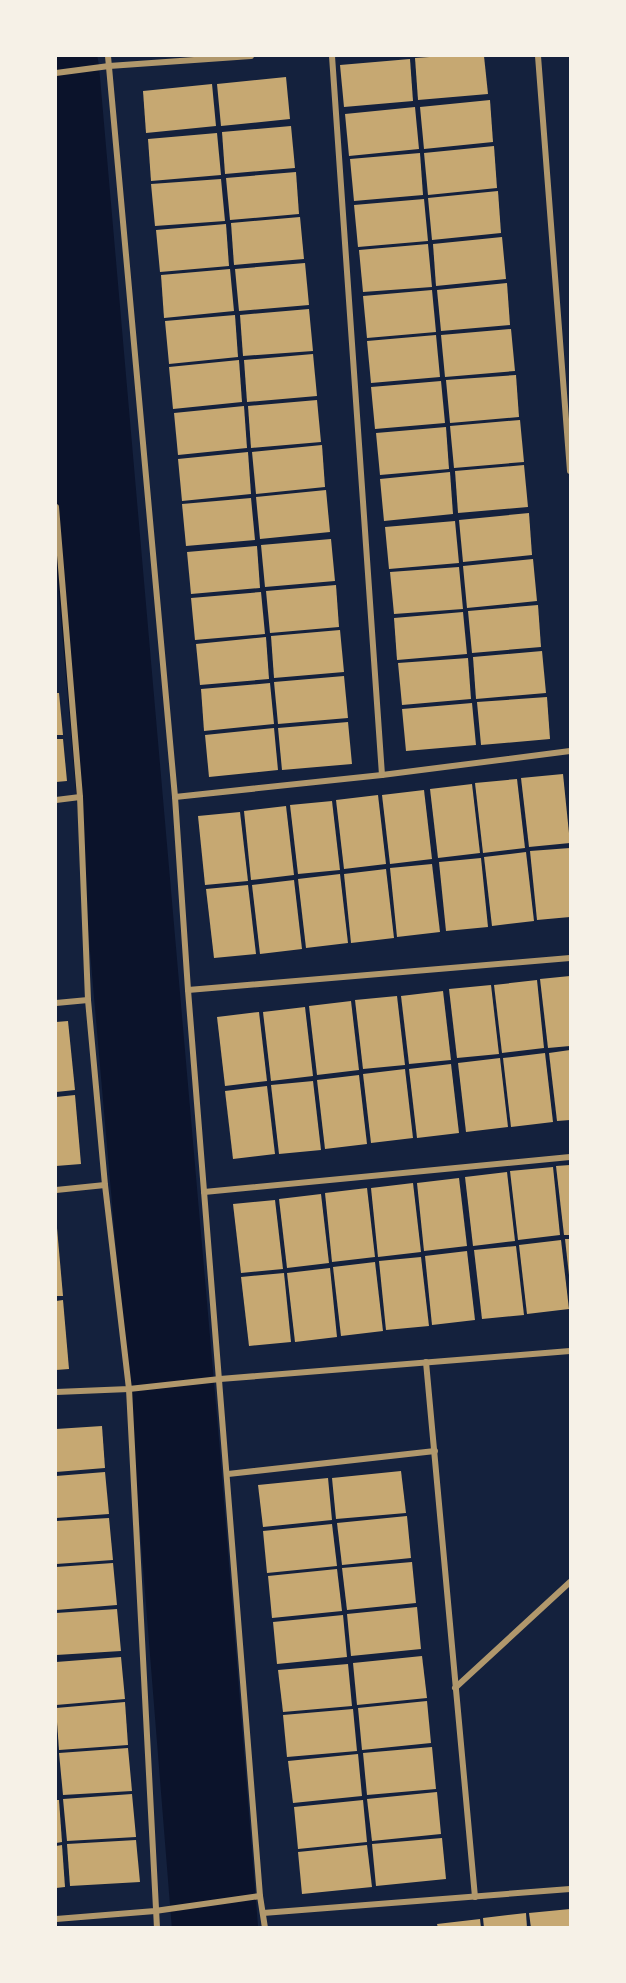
<svg xmlns="http://www.w3.org/2000/svg" width="626" height="1983" font-family="'Asap Condensed',sans-serif">
	<style>
		.lines { fill: none; stroke-linecap: round; stroke-linejoin: round }
		.river { stroke: #0b132b; stroke-width: 86 }
		.building { fill: #c6a872 }
		.minor { stroke: #b1986c; stroke-width: 6 }
	</style>
	<rect width="100%" height="100%" fill="#14213d"/>
	<g class="lines">
		<polyline class="river" points="56,68 177,1453 215,1928"/>
	</g>
	<g class="building">
		<polygon points="444,56 484,56 488,94 418,100 415,58"/>
		<polygon points="410,59 413,101 344,107 340,65"/>
		<polygon points="286,77 290,119 221,126 217,84"/>
		<polygon points="212,84 216,126 146,133 143,91"/>
		<polygon points="490,100 493,142 424,149 420,107"/>
		<polygon points="415,107 419,149 349,156 345,114"/>
		<polygon points="291,126 295,168 225,174 222,132"/>
		<polygon points="217,133 221,175 151,181 148,139"/>
		<polygon points="494,146 497,188 428,195 424,153"/>
		<polygon points="420,153 423,195 354,201 350,159"/>
		<polygon points="296,172 299,214 230,220 226,178"/>
		<polygon points="221,179 225,221 155,226 151,184"/>
		<polygon points="498,191 501,233 432,240 428,198"/>
		<polygon points="424,199 428,241 358,247 354,205"/>
		<polygon points="300,217 304,259 234,265 231,223"/>
		<polygon points="226,224 229,266 160,272 156,230"/>
		<polygon points="502,237 506,279 436,286 433,244"/>
		<polygon points="428,244 432,287 363,292 359,250"/>
		<polygon points="305,263 309,305 239,311 235,269"/>
		<polygon points="230,269 234,311 164,318 161,275"/>
		<polygon points="507,283 510,325 441,331 437,290"/>
		<polygon points="432,290 436,332 367,338 363,296"/>
		<polygon points="309,309 313,351 243,356 240,315"/>
		<polygon points="235,315 238,357 169,364 165,321"/>
		<polygon points="511,329 515,371 445,377 441,335"/>
		<polygon points="436,335 440,377 371,383 367,341"/>
		<polygon points="313,354 317,396 247,402 244,360"/>
		<polygon points="239,360 242,402 173,409 169,367"/>
		<polygon points="516,375 519,417 450,423 446,380"/>
		<polygon points="441,381 445,423 375,429 371,387"/>
		<polygon points="317,400 321,442 251,448 248,406"/>
		<polygon points="244,406 247,448 178,455 174,413"/>
		<polygon points="520,420 524,462 454,468 450,426"/>
		<polygon points="446,427 449,469 380,475 376,433"/>
		<polygon points="322,445 325,487 256,494 252,452"/>
		<polygon points="248,452 251,494 182,501 178,459"/>
		<polygon points="524,465 528,507 458,513 455,471"/>
		<polygon points="450,472 453,514 384,521 380,479"/>
		<polygon points="326,490 330,532 260,539 256,497"/>
		<polygon points="251,498 255,540 186,546 182,504"/>
		<polygon points="529,513 532,555 463,562 459,520"/>
		<polygon points="455,521 459,563 389,569 385,527"/>
		<polygon points="331,539 335,581 265,587 261,545"/>
		<polygon points="257,546 260,588 191,594 187,552"/>
		<polygon points="533,559 537,601 467,608 463,566"/>
		<polygon points="459,567 463,609 394,614 390,572"/>
		<polygon points="336,585 339,627 270,633 266,591"/>
		<polygon points="261,592 265,634 195,640 191,598"/>
		<polygon points="538,605 541,647 472,653 468,611"/>
		<polygon points="463,612 467,654 397,660 394,618"/>
		<polygon points="340,630 344,672 274,678 271,636"/>
		<polygon points="266,637 269,679 200,685 196,644"/>
		<polygon points="542,651 546,693 476,699 473,657"/>
		<polygon points="468,658 471,699 402,705 398,663"/>
		<polygon points="344,676 348,718 278,724 274,682"/>
		<polygon points="270,683 274,724 204,731 201,689"/>
		<polygon points="56,693 59,693 63,735 56,735"/>
		<polygon points="547,697 550,739 481,745 477,702"/>
		<polygon points="472,703 476,745 406,751 402,709"/>
		<polygon points="348,722 352,764 282,770 278,728"/>
		<polygon points="274,728 278,770 209,777 205,735"/>
		<polygon points="56,739 63,739 67,781 56,782"/>
		<polygon points="563,774 570,843 529,847 521,778"/>
		<polygon points="517,779 525,848 483,853 475,783"/>
		<polygon points="472,784 480,853 438,858 430,789"/>
		<polygon points="424,790 432,859 390,864 382,795"/>
		<polygon points="378,795 386,864 344,869 336,800"/>
		<polygon points="332,801 340,870 298,874 290,805"/>
		<polygon points="286,806 294,875 251,880 244,811"/>
		<polygon points="240,812 248,881 205,885 198,816"/>
		<polygon points="570,848 570,917 537,920 530,851"/>
		<polygon points="526,852 534,921 492,926 484,857"/>
		<polygon points="481,858 488,927 446,931 439,862"/>
		<polygon points="432,864 440,932 397,937 390,868"/>
		<polygon points="386,869 394,938 351,943 344,874"/>
		<polygon points="340,874 348,943 306,948 298,879"/>
		<polygon points="294,880 302,949 260,954 252,885"/>
		<polygon points="248,885 256,954 214,958 206,889"/>
		<polygon points="570,976 570,1046 548,1048 540,979"/>
		<polygon points="537,980 544,1048 502,1053 494,985"/>
		<polygon points="491,985 499,1054 457,1058 449,989"/>
		<polygon points="443,991 451,1060 409,1064 401,996"/>
		<polygon points="397,996 405,1065 363,1069 355,1000"/>
		<polygon points="351,1001 359,1070 317,1075 309,1006"/>
		<polygon points="305,1007 313,1076 271,1081 263,1012"/>
		<polygon points="259,1012 267,1081 225,1086 217,1017"/>
		<polygon points="68,1021 75,1090 56,1092 56,1022"/>
		<polygon points="570,1050 570,1120 557,1121 549,1053"/>
		<polygon points="545,1053 553,1122 511,1127 503,1058"/>
		<polygon points="500,1058 508,1127 466,1132 458,1063"/>
		<polygon points="451,1064 459,1133 417,1138 409,1069"/>
		<polygon points="405,1069 413,1138 371,1143 363,1074"/>
		<polygon points="359,1075 367,1144 325,1149 317,1080"/>
		<polygon points="313,1081 321,1150 279,1154 271,1085"/>
		<polygon points="267,1086 275,1154 233,1159 225,1091"/>
		<polygon points="75,1095 81,1164 56,1166 56,1097"/>
		<polygon points="570,1165 570,1235 564,1235 556,1166"/>
		<polygon points="553,1167 560,1235 518,1240 510,1171"/>
		<polygon points="507,1172 515,1241 473,1246 465,1177"/>
		<polygon points="459,1178 467,1246 424,1251 417,1183"/>
		<polygon points="413,1183 421,1252 378,1257 371,1188"/>
		<polygon points="367,1188 375,1257 332,1262 325,1193"/>
		<polygon points="321,1194 329,1263 287,1268 279,1199"/>
		<polygon points="275,1200 283,1269 241,1273 233,1204"/>
		<polygon points="56,1228 57,1228 63,1296 56,1296"/>
		<polygon points="565,1239 570,1239 570,1275 569,1275"/>
		<polygon points="561,1240 569,1309 527,1314 519,1245"/>
		<polygon points="516,1246 524,1315 482,1319 474,1250"/>
		<polygon points="467,1251 475,1320 432,1325 425,1256"/>
		<polygon points="421,1257 429,1326 386,1330 379,1261"/>
		<polygon points="375,1262 383,1331 341,1336 333,1267"/>
		<polygon points="330,1268 337,1337 295,1342 287,1273"/>
		<polygon points="284,1273 291,1342 249,1346 241,1277"/>
		<polygon points="63,1300 69,1369 56,1370 56,1301"/>
		<polygon points="102,1426 105,1468 56,1472 56,1429"/>
		<polygon points="401,1471 406,1513 336,1519 332,1478"/>
		<polygon points="105,1472 109,1514 56,1518 56,1476"/>
		<polygon points="328,1478 332,1520 263,1527 258,1485"/>
		<polygon points="407,1516 411,1558 342,1565 337,1523"/>
		<polygon points="109,1518 113,1560 56,1564 56,1521"/>
		<polygon points="332,1524 337,1566 267,1573 263,1531"/>
		<polygon points="412,1562 416,1603 347,1610 342,1568"/>
		<polygon points="113,1563 117,1605 56,1610 56,1567"/>
		<polygon points="337,1569 342,1611 272,1618 268,1576"/>
		<polygon points="417,1607 421,1649 351,1656 347,1614"/>
		<polygon points="117,1609 121,1651 56,1655 56,1613"/>
		<polygon points="343,1615 347,1657 277,1664 273,1622"/>
		<polygon points="422,1656 427,1698 357,1705 353,1663"/>
		<polygon points="121,1657 125,1699 56,1705 56,1662"/>
		<polygon points="348,1664 352,1706 283,1712 278,1670"/>
		<polygon points="427,1701 431,1743 362,1750 358,1708"/>
		<polygon points="125,1702 128,1745 59,1750 56,1708"/>
		<polygon points="353,1709 357,1751 287,1757 283,1715"/>
		<polygon points="432,1747 436,1789 367,1795 363,1753"/>
		<polygon points="128,1748 132,1791 63,1795 59,1753"/>
		<polygon points="358,1754 362,1796 293,1803 288,1761"/>
		<polygon points="437,1792 441,1834 372,1841 367,1799"/>
		<polygon points="132,1794 136,1837 67,1841 63,1799"/>
		<polygon points="56,1800 59,1800 62,1842 56,1843"/>
		<polygon points="363,1800 367,1842 298,1849 294,1807"/>
		<polygon points="442,1838 446,1879 376,1886 372,1844"/>
		<polygon points="136,1840 140,1882 70,1886 67,1844"/>
		<polygon points="62,1845 65,1887 56,1888 56,1846"/>
		<polygon points="367,1845 372,1887 302,1894 298,1852"/>
		<polygon points="570,1909 570,1928 531,1928 529,1913"/>
		<polygon points="526,1913 527,1928 484,1928 483,1918"/>
		<polygon points="480,1919 481,1928 438,1928 437,1924"/>
	</g>
	<g class="lines">
		<g class="minor">
			<polyline points="108,56 175,797 188,990 260,1896 265,1928"/>
			<polyline points="332,56 382,775"/>
			<polyline points="538,56 570,471"/>
			<polyline points="56,73 109,66 251,56"/>
			<polyline points="56,507 80,797 88,1000 105,1185 129,1389 157,1928"/>
			<polyline points="175,797 382,775 570,751"/>
			<polyline points="56,800 80,797"/>
			<polyline points="188,990 570,958"/>
			<polyline points="56,1003 88,1000"/>
			<polyline points="56,1190 105,1185"/>
			<polyline points="204,1192 570,1157"/>
			<polyline points="426,1362 475,1897"/>
			<polyline points="56,1392 129,1389 220,1379 570,1351"/>
			<polyline points="228,1474 435,1451"/>
			<polyline points="455,1688 570,1582"/>
			<polyline points="263,1913 570,1889"/>
			<polyline points="56,1919 155,1911 260,1896"/>
		</g>
	</g>
	<rect width="626" height="1983" fill="none" stroke="#f6f1e7" stroke-width="114"/>
</svg>
